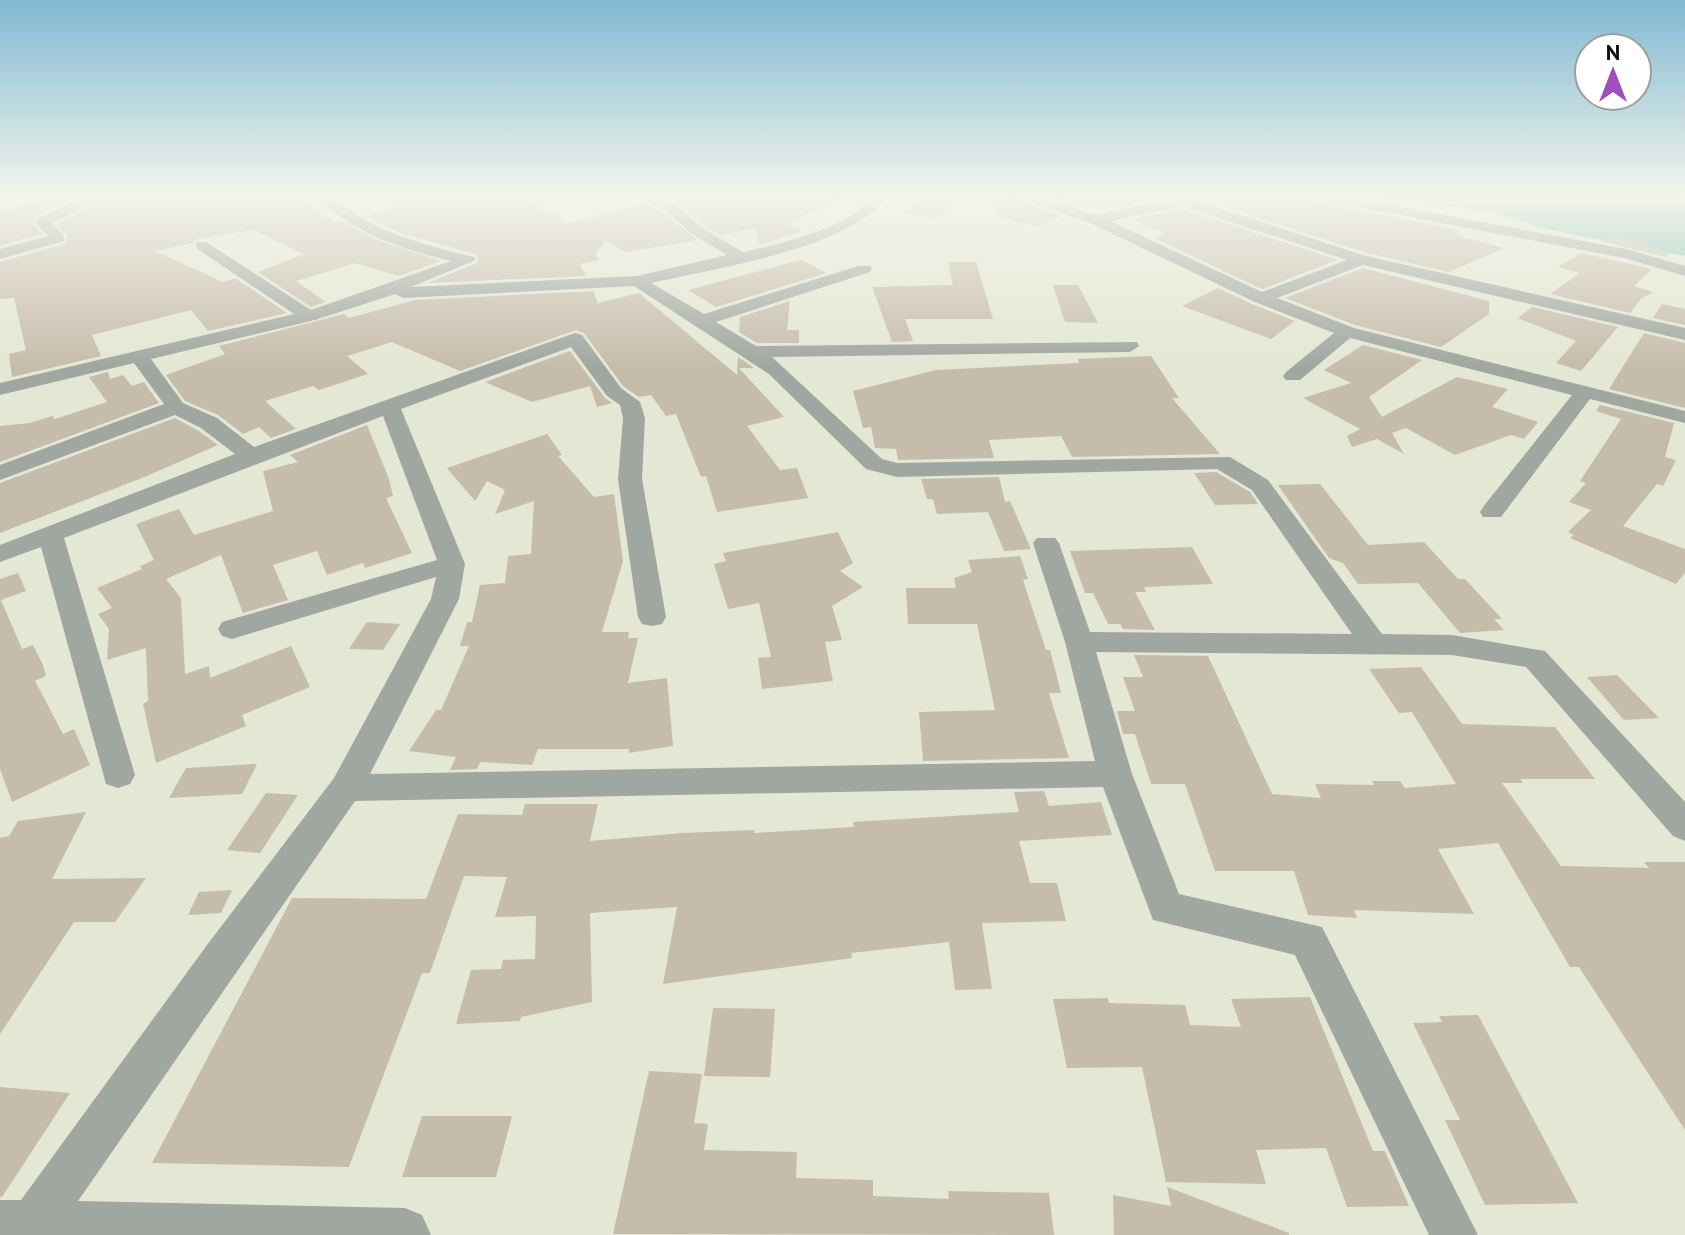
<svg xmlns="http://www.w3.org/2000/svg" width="1685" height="1235" font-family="'PT Sans',sans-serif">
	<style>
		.water { fill: #85c4b5 }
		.building { fill: #c6bcab }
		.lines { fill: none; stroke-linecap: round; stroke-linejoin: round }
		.street { fill: #a0a7a0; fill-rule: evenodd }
	</style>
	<rect width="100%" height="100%" fill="#e4e7d3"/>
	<polygon class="water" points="1362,194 1685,194 1685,256 1546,229 1491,212"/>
	<g class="building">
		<polygon points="63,194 85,194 34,217 33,224 42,234 0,246 0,212"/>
		<polygon points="113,194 292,194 335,223 341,221 377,240 441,261 399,276 355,263 296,281 326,302 311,307 258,272 304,254 253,230 196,239 193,243 155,251 223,282 235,278 287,313 208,331 191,310 92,335 101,356 12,377 9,354 26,350 14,298 0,299 0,262 65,244 67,235 57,224"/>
		<polygon points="378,194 524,194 525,200 551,214 556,213 565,224 645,204 657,208 697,240 625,252 606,240 595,255 600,260 580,264 586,276 428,283 477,263 478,258 475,254 401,233 364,216 402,206"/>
		<polygon points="685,194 850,194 787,224 804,230 759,245 756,228 721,235 706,227 671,197"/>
		<polygon points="989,194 1006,194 1061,216 1035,227 998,216"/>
		<polygon points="1040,194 1184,194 1109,209 1093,202 1081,207"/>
		<polygon points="1252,194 1301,194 1310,201 1459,230 1455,235 1504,248 1449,272 1367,253 1216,204 1232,198 1250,203"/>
		<polygon points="932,195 962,200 933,219 903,213"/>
		<polygon points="1182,209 1338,260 1262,289 1154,238 1166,234 1132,219"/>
		<polygon points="1610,235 1648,243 1645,247 1670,253 1666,257 1600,241"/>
		<polygon points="1581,253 1652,269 1634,286 1653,292 1641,299 1630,313 1550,294 1580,273 1558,267"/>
		<polygon points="801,260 826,273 716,307 688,290"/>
		<polygon points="948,262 976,262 993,319 905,319 913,341 892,342 872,287 953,285"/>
		<polygon points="1363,268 1489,301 1489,314 1441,347 1355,325 1285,298"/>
		<polygon points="1053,285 1078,285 1098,323 1065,322"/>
		<polygon points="1218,288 1254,305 1295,321 1271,339 1182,306"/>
		<polygon points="593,291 598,303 639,293 737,375 738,357 754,368 739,368 784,417 747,426 780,470 797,468 808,498 717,512 706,476 701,477 676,414 666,416 651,395 639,397 623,386 584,333 576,330 460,371 392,342 347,356 368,374 319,390 313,386 265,401 296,429 271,438 259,427 243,434 218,415 185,401 166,375 225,354 219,346 344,314 349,318 415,300"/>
		<polygon points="790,301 787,330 799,330 799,343 757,343 739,332 740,317"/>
		<polygon points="1662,304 1685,309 1685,325 1653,318"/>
		<polygon points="1532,307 1618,327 1581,371 1556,363 1576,341 1518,318"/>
		<polygon points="1644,333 1685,343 1685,408 1609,389"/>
		<polygon points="1363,345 1422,360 1369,397 1382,417 1457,377 1508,389 1492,407 1538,422 1524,439 1511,435 1455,455 1406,428 1392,433 1404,454 1377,439 1352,447 1347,436 1360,429 1303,398 1351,383 1324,370"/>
		<polygon points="570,351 605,398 612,403 597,407 590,386 532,402 485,382"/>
		<polygon points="1151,356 1179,398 1172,398 1220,454 1072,457 1061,436 989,440 994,458 898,460 896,449 875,448 871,427 863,428 853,391 936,370 1079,363 1078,359"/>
		<polygon points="108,372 110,379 123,375 132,386 144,382 159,403 0,462 0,426 30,423 52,416 55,419 107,402 89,377"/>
		<polygon points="1600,405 1674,423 1665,457 1676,460 1663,486 1657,484 1623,526 1685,549 1685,573 1676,584 1570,538 1574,535 1568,532 1591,510 1569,502 1586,483 1580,481 1621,419 1596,411"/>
		<polygon points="175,418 199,431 218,445 142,478 0,533 0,483"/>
		<polygon points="367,425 389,479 393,496 386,498 412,553 365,568 363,563 327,575 317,551 273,565 288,600 243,613 221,555 166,579 181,598 185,674 209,666 210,678 291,646 310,687 242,715 246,726 156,763 143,704 148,701 146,648 107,660 109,629 98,614 112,608 97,588 142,569 140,566 154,560 136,524 179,509 194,535 273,511 263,471 298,462 290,455"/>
		<polygon points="547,434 562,455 558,456 594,497 614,494 623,561 602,632 629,632 628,638 638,638 628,683 667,678 673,746 629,753 629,749 538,749 532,765 480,762 477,769 450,770 456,757 409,751 436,710 441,710 469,646 460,646 467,622 472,622 480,585 505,583 508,556 531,554 534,501 495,514 505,490 487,481 475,501 447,468"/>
		<polygon points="1216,472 1250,492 1258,504 1215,505 1194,473"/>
		<polygon points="999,477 1005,502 1010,501 1031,549 1004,551 988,512 937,514 933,499 927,499 921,479"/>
		<polygon points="1320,484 1368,545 1424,542 1458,579 1465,579 1502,619 1494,619 1504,630 1460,633 1418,583 1358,584 1343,563 1329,558 1278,485"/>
		<polygon points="838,532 853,563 840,571 863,587 832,606 842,640 825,642 833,681 762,689 758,658 771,657 759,603 728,609 714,564 726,561 723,553"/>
		<polygon points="1192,547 1213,584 1144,587 1146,592 1135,592 1155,630 1123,629 1120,624 1108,624 1093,593 1085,593 1070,551"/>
		<polygon points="1020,556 1028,579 1023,580 1046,650 1050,650 1061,693 1049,693 1069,758 923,761 919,712 995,710 977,624 908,624 906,588 956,588 954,578 972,572 968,560"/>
		<polygon points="18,573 26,591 1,600 22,649 33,645 43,665 46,676 35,681 63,734 74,729 90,765 12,802 0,769 0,579"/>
		<polygon points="367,622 400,624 383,650 349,649"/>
		<polygon points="1134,655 1208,656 1272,794 1321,798 1315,784 1374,785 1372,781 1400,781 1405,788 1456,784 1412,712 1399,713 1369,669 1421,667 1462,724 1555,727 1595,779 1520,779 1523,783 1502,783 1561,866 1649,868 1644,862 1685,862 1685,1130 1579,967 1570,967 1498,843 1438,849 1474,914 1354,910 1357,918 1308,915 1294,871 1215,871 1185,784 1151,784 1135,734 1123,734 1117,711 1135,711 1123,677 1143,677"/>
		<polygon points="1617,675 1659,718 1624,720 1587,677"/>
		<polygon points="257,764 242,794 169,798 186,768"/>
		<polygon points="1044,791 1049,806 1101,802 1112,835 1019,841 1030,883 1057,883 1066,921 982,923 992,989 955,990 949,942 851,953 852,958 663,984 677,907 590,913 592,1002 521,1017 520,1021 456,1024 471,970 501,969 503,960 535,959 536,916 495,917 507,877 464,876 430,973 422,973 349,1167 152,1163 292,898 426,899 458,814 522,815 525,804 598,804 590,841 683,833 754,830 754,833 854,827 853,822 1019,812 1014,792"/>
		<polygon points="266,793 298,795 260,853 227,850"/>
		<polygon points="86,812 52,879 146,878 115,922 74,922 0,1034 0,838 9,836 18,821"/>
		<polygon points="232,890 221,913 188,915 199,892"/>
		<polygon points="1310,997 1373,1151 1385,1151 1409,1206 1347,1207 1326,1148 1256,1150 1266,1184 1166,1182 1142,1067 1067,1068 1053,999 1108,998 1109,1003 1185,1005 1190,1025 1241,1027 1231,999"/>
		<polygon points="713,1008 775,1009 770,1077 704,1076"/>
		<polygon points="1478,1015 1578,1203 1485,1205 1445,1120 1460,1120 1413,1023 1442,1022 1439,1016"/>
		<polygon points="649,1071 702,1074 694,1123 708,1124 704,1150 797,1152 796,1178 873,1180 873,1196 949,1199 948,1191 1049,1193 1054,1235 613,1234"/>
		<polygon points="0,1087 70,1093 2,1197 0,1197"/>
		<polygon points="422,1116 512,1116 496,1177 402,1177"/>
		<polygon points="1167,1187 1289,1233 1289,1235 1114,1235 1113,1195 1171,1206"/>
	</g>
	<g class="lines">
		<g class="street">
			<polygon points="92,194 110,194 52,223 64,235 64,241 0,259 0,249 48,236 35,222 37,219"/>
			<path d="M315 194C334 194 343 206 359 216 394 238 434 247 474 257L476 260 411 287 637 276 727 255 694 235 658 205 623 194H647L668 199 704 229 743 252C784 243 850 228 876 194H890C852 249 715 268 651 283L704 314 858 266H870L872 269 870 272 716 322 756 346 1137 342 1139 346 1130 352 772 357 882 459 897 463 1230 457 1268 480 1382 634 1452 635 1545 651 1685 802V841L1673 836 1526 667 1452 655 1096 652 1132 774 1179 894 1322 927 1478 1235H1429L1295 955 1153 920 1103 787 355 801 78 1201 405 1208 422 1215 431 1235H0V1200H21L207 945 334 778 431 599 436 577 232 639 222 636 218 629 222 622 437 560 383 416 64 538 135 775 130 784 118 788 106 784 41 547 0 562V545L235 454 201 428 175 415 0 480V465L164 404 134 363 0 395V383L294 314 196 248V242H206L311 310 451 261C403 249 349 233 315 194ZM634 286 769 374 866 469 897 477 1217 469 1252 490 1352 634 1090 632 1059 543 1055 538H1037L1033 543 1065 642 1095 761 370 774 459 599 465 564 401 409 571 347 607 396 620 405 623 418 618 479 638 617 642 624 652 626 662 624 666 617 642 479 645 418 640 402 621 388 582 335 575 333 254 447 217 418 183 403 151 359 315 320 395 294 403 298Z"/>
			<path d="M1009 194H1030L1096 215 1199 194 1206 198 1199 202 1366 256 1685 328V340L1363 265 1277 298 1354 328 1685 411V423L1590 399 1501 517H1483L1480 512 1483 507 1572 395 1350 338 1300 380H1286L1283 376 1286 372 1334 333 1255 302 1090 223ZM1182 206 1347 260 1262 292 1110 221Z"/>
			<polygon points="1304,194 1332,194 1626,249 1685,266 1685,276 1624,258 1311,198"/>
		</g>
	</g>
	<linearGradient id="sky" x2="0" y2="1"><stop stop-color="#80bad4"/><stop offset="0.53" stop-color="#f3f4eb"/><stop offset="1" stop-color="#f3f4eb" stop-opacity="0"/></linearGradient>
	<rect width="1685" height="367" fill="url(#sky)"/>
	<g transform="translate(1613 72)"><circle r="38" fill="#ffffff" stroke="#9e9e9c" stroke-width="2"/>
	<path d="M0-6L14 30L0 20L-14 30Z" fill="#9f4ebd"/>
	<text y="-12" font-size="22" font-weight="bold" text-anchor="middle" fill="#0c0d07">N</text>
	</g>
</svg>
